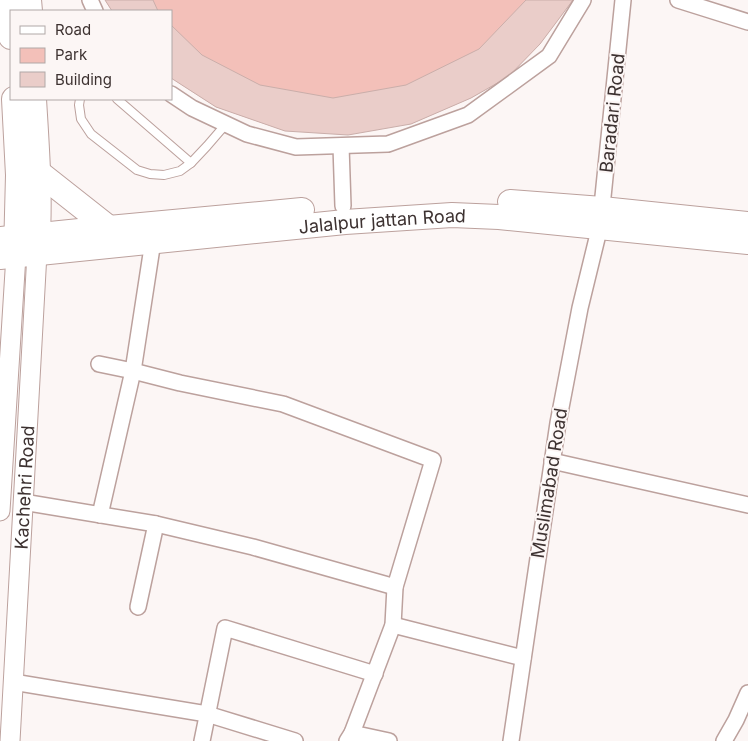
<svg xmlns="http://www.w3.org/2000/svg" width="748" height="741" font-family="Inter,sans-serif">
	<style>
		.green { fill: #f3c0b9 }
		.building { fill: #eacdc9; stroke: #caaeaa }
		.lines { fill: none; stroke-linecap: round; stroke-linejoin: round }
		.service-casing { stroke: #bca19d; stroke-width: 10 }
		.minor-casing { stroke: #bca19d; stroke-width: 18 }
		.tertiary-casing { stroke: #bca19d; stroke-width: 21 }
		.primary-casing { stroke: #bca19d; stroke-width: 26 }
		.service { stroke: #fff; stroke-width: 8 }
		.minor { stroke: #fff; stroke-width: 15 }
		.tertiary { stroke: #fff; stroke-width: 19 }
		.primary { stroke: #fff; stroke-width: 24 }
		.labels { text-anchor: middle; dominant-baseline: central; stroke-width: 4; stroke-linejoin: round; paint-order: stroke }
		.street-label { font-size: 18px; fill: #3d3231; stroke: #fcf6f5 }
	</style>
	<rect width="100%" height="100%" fill="#fcf6f5"/>
	<polygon class="green" points="105,0 573,0 540,44 508,77 471,98 411,124 285,131 216,107 171,78 171,11 112,11"/>
	<g class="building">
		<polygon points="105,0 153,0 158,11 112,11"/>
		<polygon points="526,0 573,0 540,44 508,77 471,98 411,124 348,135 285,131 216,107 171,78 171,25 202,55 260,85 333,98 406,85 479,49"/>
	</g>
	<g class="lines">
		<defs>
			<g id="service">
				<polyline points="80,99 79,105 81,119 91,134 137,170 150,174 164,175 180,171 191,163 207,146 226,124"/>
				<polyline points="117,99 191,163"/>
			</g>
			<g id="minor">
				<polyline points="90,0 95,11"/>
				<polyline points="678,0 748,22"/>
				<polyline points="171,94 192,108 247,134 296,147 388,144 468,115 549,56 583,0"/>
				<polyline points="341,146 343,206"/>
				<polyline points="99,364 133,371 180,383 283,404 433,460 395,587 393,625 352,733 347,741"/>
				<polyline points="552,461 748,505"/>
				<polyline points="23,502 156,524 253,547 395,587"/>
				<polyline points="100,515 133,371 153,241"/>
				<polyline points="138,607 156,524"/>
				<polyline points="393,625 523,658"/>
				<polyline points="13,682 207,714 295,741"/>
				<polyline points="352,733 389,741"/>
				<polyline points="202,741 225,628 375,674"/>
				<polyline points="511,741 558,423 580,308 600,226 623,0"/>
				<polyline points="724,741 736,720 748,693"/>
			</g>
			<g id="tertiary">
				<polyline points="0,511 16,255"/>
				<path id="s1" d="M10 741 37 253"/>
			</g>
			<g id="primary">
				<polyline points="10,0 11,37"/>
				<polyline points="29,0 30,11"/>
				<polyline points="14,99 18,175 16,252"/>
				<path d="M34 99C37 149 41 199 37 249"/>
				<polyline points="38,172 109,228"/>
				<polyline points="510,202 602,209 748,224"/>
				<polyline points="0,239 109,228 302,210"/>
				<path id="s2" d="M0 257 345 222 452 215 499 217 748 242"/>
			</g>
		</defs>
		<use href="#service" class="service-casing"/>
		<use href="#minor" class="minor-casing"/>
		<use href="#tertiary" class="tertiary-casing"/>
		<use href="#primary" class="primary-casing"/>
		<use href="#service" class="service"/>
		<use href="#minor" class="minor"/>
		<use href="#tertiary" class="tertiary"/>
		<use href="#primary" class="primary"/>
	</g>
	<g class="labels">
		<g class="street-label">
			<text transform="translate(612 113) rotate(-84)">Baradari Road</text>
			<text stroke="none"><textPath href="#s2" startOffset="384">Jalalpur jattan Road</textPath></text>
			<text transform="translate(549 483) rotate(-81)">Muslimabad Road</text>
			<text stroke="none"><textPath href="#s1" startOffset="254">Kachehri Road</textPath></text>
		</g>
	</g>
	<rect x="10" y="10" width="162" height="90" fill="#fcf6f5" stroke="#b0a8a7"/>
	<rect x="20" y="26" width="25" height="8" fill="#ffffff" stroke="#b0a8a7"/>
	<text x="55" y="35" font-size="15" fill="#3d3231">Road</text>
	<rect x="20" y="48" width="25" height="15" fill="#f3c0b9" stroke="#b0a8a7"/>
	<text x="55" y="60" font-size="15" fill="#3d3231">Park</text>
	<rect x="20" y="72" width="25" height="15" fill="#eacdc9" stroke="#b0a8a7"/>
	<text x="55" y="85" font-size="15" fill="#3d3231">Building</text>
</svg>
